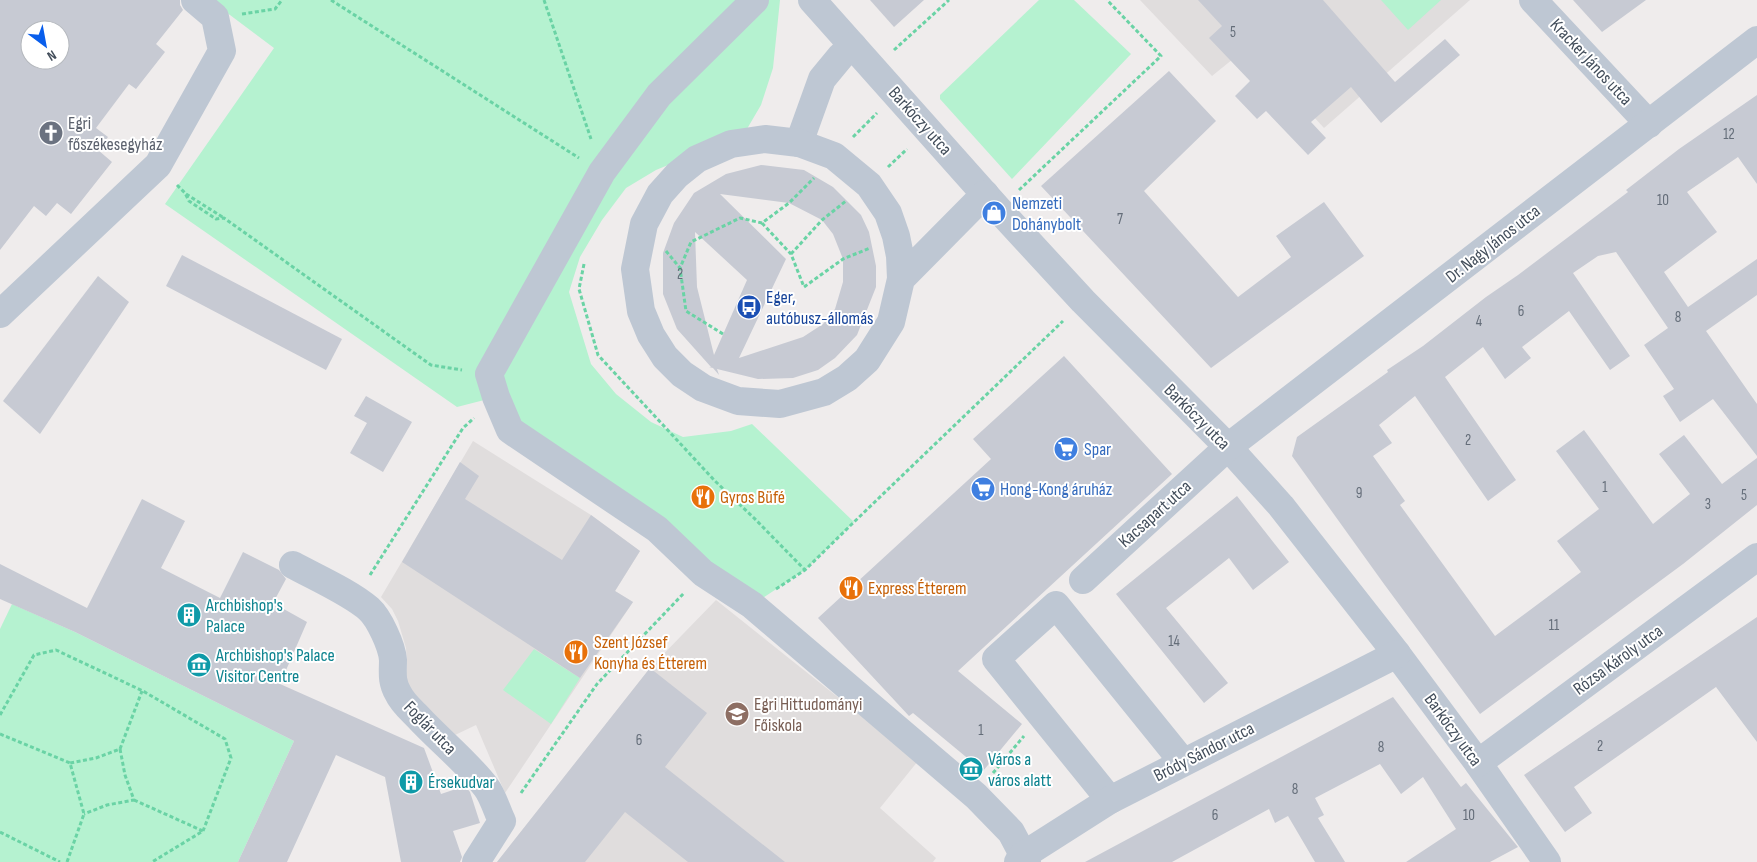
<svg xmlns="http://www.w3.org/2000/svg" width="1757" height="862" font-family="'Sofia Sans Condensed',sans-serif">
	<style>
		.education { fill: #e0dddd }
		.green { fill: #b5f2d0 }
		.building { fill: #c7cad3; fill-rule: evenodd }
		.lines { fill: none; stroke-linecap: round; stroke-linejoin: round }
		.path { stroke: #6ad3a5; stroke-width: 3; stroke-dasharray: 4 2.5; stroke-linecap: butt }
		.minor { stroke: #bec7d3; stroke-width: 28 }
		.labels { text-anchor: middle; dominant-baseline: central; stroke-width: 4; stroke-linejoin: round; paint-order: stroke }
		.number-label { font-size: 15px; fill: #646d79 }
		.street-label { font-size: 18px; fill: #434e5b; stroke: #fff }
		.worship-label { font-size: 18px; fill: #5b616d; stroke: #fff; text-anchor: start }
		.shop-label { font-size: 18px; fill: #366cbe; stroke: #fff; text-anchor: start }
		.transit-label { font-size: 18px; fill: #164399; stroke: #fff; text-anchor: start }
		.food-label { font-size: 18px; fill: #c56008; stroke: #fff; text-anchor: start }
		.culture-label { font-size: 18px; fill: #0d838f; stroke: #fff; text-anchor: start }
		.education-label { font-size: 18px; fill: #785e54; stroke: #fff; text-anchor: start }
	</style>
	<rect width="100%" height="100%" fill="#efecec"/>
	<g class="education">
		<polygon points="1140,0 1470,0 1324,128 1249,46 1212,76"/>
		<polygon points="473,441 591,515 640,551 615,591 633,602 505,793 476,725 455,735 421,708 405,681 407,664 406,648 398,621 392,609 381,597"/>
		<polygon points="716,600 918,761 880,808 936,858 933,862 497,862 650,668"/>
	</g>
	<g class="green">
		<polygon points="210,0 780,0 773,68 761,105 744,134 656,170 626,188 602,220 580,257 569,292 591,364 616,394 651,422 683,437 731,431 752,424 854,522 805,570 752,605 510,430 496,397 457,407 165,204 274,48"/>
		<polygon points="1039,0 1074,0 1131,54 1012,179 940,99 940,95"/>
		<polygon points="1381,0 1441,0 1408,30"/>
		<polygon points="12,604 75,632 294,741 238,862 0,862 0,629"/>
		<polygon points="534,649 580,678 551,724 503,690"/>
	</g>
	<g class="building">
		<path d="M0 0H180V5L183 10 156 44 165 52 136 89 129 84 96 128 108 137 98 150 112 162 71 214 57 203 46 216 34 206 0 250ZM30 30H60V60H30Z"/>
		<polygon points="870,0 924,0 894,27"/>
		<polygon points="1198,0 1323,0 1395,82 1445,39 1460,55 1381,123 1351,87 1311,122 1326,138 1308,155 1266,111 1257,119 1235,96 1250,81 1209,38 1222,26"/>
		<polygon points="1573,0 1646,0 1602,32"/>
		<polygon points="1169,71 1216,121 1144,191 1238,297 1291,257 1276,236 1324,202 1364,256 1211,368 1041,186"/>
		<polygon points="1757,95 1757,184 1738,157 1687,192 1717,232 1664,272 1688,307 1757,259 1757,295 1706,331 1757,404 1757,456 1713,399 1680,422 1663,396 1674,389 1644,345 1668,328 1616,252 1598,256 1573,273 1630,356 1610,370 1569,311 1522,347 1531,358 1505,379 1483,347 1445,377 1516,480 1488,501 1415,396 1379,425 1392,443 1373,456 1405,501 1400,505 1495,636 1581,572 1557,541 1599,509 1556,451 1584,430 1653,524 1690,494 1659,454 1684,435 1722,484 1757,458 1757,505 1683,564 1480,714 1384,584 1292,456 1297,437 1388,372 1387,370 1423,346 1486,297 1518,275 1628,192 1626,190 1679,149"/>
		<path d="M761 165 804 170 833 187 861 215 869 232 876 266V287L857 335 835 358 818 370 793 378 758 379 717 369 719 375 713 368 709 367H711L677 329 663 294V253L674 223 694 193 726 174ZM720 194 789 203 822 220 833 234 843 259V282L835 309 823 324 803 337 739 358 786 259ZM695 232 747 280 714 355 697 287Z"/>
		<polygon points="182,255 342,339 326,370 166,286"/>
		<polygon points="98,276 129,302 40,434 3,401"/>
		<polygon points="1064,356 1172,474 958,671 1022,724 983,771 913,713 909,716 818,618 991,459 973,439"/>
		<polygon points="366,396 412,422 383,472 350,453 367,423 354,416"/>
		<polygon points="460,462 479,476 465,499 562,560 591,515 640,551 615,591 633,602 580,678 402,562"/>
		<polygon points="1237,496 1289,562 1253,590 1229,558 1166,608 1228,683 1204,703 1116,594"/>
		<polygon points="142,499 185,521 161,568 220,598 243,552 279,570 286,579 273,603 307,622 280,684 424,748 441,794 465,786 470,792 480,823 453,831 462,857 460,862 401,862 385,777 336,755 287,862 238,862 294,741 75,632 0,599 0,564 87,608"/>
		<polygon points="1757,617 1757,742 1716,687 1574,787 1592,813 1565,832 1524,775"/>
		<polygon points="650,668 707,713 665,767 785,862 688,862 625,812 585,862 497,862"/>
		<polygon points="1393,697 1461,787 1466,783 1518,847 1490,862 1406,862 1456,829 1423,777 1401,794 1380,764 1315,798 1324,815 1318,818 1345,862 1315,862 1288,816 1275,823 1269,809 1172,862 1085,862"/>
	</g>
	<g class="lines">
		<g class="path">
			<polyline points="331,0 579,158"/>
			<polyline points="544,0 591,139"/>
			<polyline points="242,14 275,9 282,0"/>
			<polyline points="894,50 949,0"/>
			<polyline points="853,137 877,113"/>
			<polyline points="888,167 907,149"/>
			<polyline points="177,185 185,193 189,201 216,219 224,218 431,365 462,370"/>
			<polyline points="1019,190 1161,56 1107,0"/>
			<polyline points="186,194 224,218"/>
			<polyline points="762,223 791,254 804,287 843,259 870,248"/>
			<polyline points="666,251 680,268"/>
			<polyline points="791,254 822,220 846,201"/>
			<polyline points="584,264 579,289 598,355 715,481 754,518 805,570"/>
			<polyline points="723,334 686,311 680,268 691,242 740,218 762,223 789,203 814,178"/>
			<polyline points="370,575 463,428 474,418"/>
			<polyline points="776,589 805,570 854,522 1063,321"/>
			<polyline points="0,715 34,655 56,650 143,691 225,739 231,758 203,831"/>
			<polyline points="0,734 70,763"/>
			<polyline points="120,749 142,691"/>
			<polyline points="993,773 1024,736"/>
			<polyline points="521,793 597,684 684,593"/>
			<polyline points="134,800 203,831 152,862"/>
			<polyline points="0,832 60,862"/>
			<polyline points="67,862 84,814 70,763 96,758 120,749 125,775 134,800 107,805 84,814"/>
		</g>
		<g class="minor">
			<polyline points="755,0 659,95 602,172 489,374 496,397 510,430 657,529 703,573 752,605 976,796 1011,832 1027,862"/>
			<polyline points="812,0 999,210 1083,301 1228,447 1281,506 1397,654 1478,763 1547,862"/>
			<polyline points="1533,0 1649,124"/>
			<polyline points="799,143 822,79 841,56 853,46"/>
			<polyline points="901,279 900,256 896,236 888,213 869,185 834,156 799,143 765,139 731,144 697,159 677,175 660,194 644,224 635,269 641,311 651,335 665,357 682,374 703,388 738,401 780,404 824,392 847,378 867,360 891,322 901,279 985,194"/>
			<polyline points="0,314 158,165 222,51 215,17 195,0"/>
			<path d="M293 565C315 577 351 593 369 609 379 618 392 646 393 660 393 672 391 681 398 693 402 702 410 709 417 716 439 740 466 761 486 787 493 796 497 811 502 821L476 862"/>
			<polyline points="1083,580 1228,447 1757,40"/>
			<polyline points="1478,763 1757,557"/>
			<polyline points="1110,800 996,659 1056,605 1183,762"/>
			<polyline points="1018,862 1022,856 1110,800 1397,654"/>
		</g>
	</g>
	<defs>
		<symbol id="church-disc" viewBox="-11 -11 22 22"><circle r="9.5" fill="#6b7280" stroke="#fff"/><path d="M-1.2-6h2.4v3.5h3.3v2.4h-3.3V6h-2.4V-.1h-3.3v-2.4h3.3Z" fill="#fff"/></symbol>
		<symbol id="shop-disc" viewBox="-11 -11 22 22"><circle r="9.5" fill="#3f7fe0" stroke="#fff"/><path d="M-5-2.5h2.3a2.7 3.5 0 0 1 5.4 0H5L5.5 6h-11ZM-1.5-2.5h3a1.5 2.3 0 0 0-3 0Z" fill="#fff"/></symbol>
		<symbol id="bus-disc" viewBox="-11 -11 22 22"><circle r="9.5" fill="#1a4fb4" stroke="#fff"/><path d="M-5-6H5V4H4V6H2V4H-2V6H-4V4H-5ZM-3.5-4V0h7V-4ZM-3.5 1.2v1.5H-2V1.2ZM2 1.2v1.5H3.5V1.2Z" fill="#fff"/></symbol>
		<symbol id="supermarket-disc" viewBox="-11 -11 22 22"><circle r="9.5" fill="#3f7fe0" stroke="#fff"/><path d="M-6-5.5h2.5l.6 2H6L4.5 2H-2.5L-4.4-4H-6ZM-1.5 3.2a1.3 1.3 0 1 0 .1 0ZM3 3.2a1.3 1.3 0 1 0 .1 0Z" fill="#fff"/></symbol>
		<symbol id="restaurant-disc" viewBox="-11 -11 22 22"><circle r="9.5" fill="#e8710a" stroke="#fff"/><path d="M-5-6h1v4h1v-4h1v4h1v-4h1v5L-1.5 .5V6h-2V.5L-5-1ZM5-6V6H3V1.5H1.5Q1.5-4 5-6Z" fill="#fff"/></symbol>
		<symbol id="building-disc" viewBox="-11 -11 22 22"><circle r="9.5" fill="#0f9aa8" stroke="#fff"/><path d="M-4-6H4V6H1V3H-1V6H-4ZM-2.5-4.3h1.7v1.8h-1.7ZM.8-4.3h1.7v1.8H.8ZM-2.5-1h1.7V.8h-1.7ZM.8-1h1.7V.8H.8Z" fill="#fff"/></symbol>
		<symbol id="museum-disc" viewBox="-11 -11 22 22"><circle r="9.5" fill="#0f9aa8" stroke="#fff"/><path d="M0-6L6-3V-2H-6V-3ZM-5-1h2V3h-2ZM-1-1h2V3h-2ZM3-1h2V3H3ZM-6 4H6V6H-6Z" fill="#fff"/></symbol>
		<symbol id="university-disc" viewBox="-11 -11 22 22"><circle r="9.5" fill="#8d6e63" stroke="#fff"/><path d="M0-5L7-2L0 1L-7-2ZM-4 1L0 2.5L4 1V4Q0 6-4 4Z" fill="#fff"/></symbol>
	</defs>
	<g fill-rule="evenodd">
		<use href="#church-disc" x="37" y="119" width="28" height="28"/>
		<use href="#shop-disc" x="980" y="199" width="28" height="28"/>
		<use href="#bus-disc" x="735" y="293" width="28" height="28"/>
		<use href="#supermarket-disc" x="1052" y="435" width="28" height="28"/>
		<use href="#supermarket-disc" x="969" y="475" width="28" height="28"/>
		<use href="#restaurant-disc" x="689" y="483" width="28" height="28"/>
		<use href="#restaurant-disc" x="837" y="574" width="28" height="28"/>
		<use href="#building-disc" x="175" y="601" width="28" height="28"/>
		<use href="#restaurant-disc" x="562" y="638" width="28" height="28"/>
		<use href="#museum-disc" x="185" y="651" width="28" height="28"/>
		<use href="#university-disc" x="723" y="700" width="28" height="28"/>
		<use href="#museum-disc" x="957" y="755" width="28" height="28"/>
		<use href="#building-disc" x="397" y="768" width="28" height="28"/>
	</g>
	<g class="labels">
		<g class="number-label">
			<text x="1233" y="32">5</text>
			<text x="1729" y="134">12</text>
			<text x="1663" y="200">10</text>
			<text x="1120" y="219">7</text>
			<text x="680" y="274">2</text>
			<text x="1521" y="311">6</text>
			<text x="1678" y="317">8</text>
			<text x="1479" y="321">4</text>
			<text x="1468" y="440">2</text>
			<text x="1605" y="487">1</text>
			<text x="1359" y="493">9</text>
			<text x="1744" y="495">5</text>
			<text x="1708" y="504">3</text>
			<text x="1554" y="625">11</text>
			<text x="1174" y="641">14</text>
			<text x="981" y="730">1</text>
			<text x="639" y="740">6</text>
			<text x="1600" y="746">2</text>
			<text x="1381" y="747">8</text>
			<text x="1295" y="789">8</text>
			<text x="1215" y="815">6</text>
			<text x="1469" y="815">10</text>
		</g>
		<g class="street-label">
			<text transform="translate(1591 62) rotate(47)">Kracker János utca</text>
			<text transform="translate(920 121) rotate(48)">Barkóczy utca</text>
			<text transform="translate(1493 244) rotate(-38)">Dr. Nagy János utca</text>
			<text transform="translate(1197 417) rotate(45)">Barkóczy utca</text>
			<text transform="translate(1155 514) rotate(-42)">Kacsapart utca</text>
			<text transform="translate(1618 660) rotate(-36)">Rózsa Károly utca</text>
			<text transform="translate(430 728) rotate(46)">Foglár utca</text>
			<text transform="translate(1453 730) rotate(54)">Barkóczy utca</text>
			<text transform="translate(1204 752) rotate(-27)">Bródy Sándor utca</text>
		</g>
		<g class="worship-label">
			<text x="68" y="123">Egri<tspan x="68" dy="21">főszékesegyház</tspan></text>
		</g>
		<g class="shop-label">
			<text x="1012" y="203">Nemzeti<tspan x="1012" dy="21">Dohánybolt</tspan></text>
			<text x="1084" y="449">Spar</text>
			<text x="1000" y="489">Hong-Kong áruház</text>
		</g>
		<g class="transit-label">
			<text x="766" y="297">Eger,<tspan x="766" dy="21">autóbusz-állomás</tspan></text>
		</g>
		<g class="food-label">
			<text x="720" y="497">Gyros Büfé</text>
			<text x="868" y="588">Express Étterem</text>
			<text x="594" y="642">Szent József<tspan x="594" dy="21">Konyha és Étterem</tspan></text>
		</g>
		<g class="culture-label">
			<text x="206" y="605">Archbishop's<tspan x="206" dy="21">Palace</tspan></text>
			<text x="216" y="655">Archbishop's Palace<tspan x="216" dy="21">Visitor Centre</tspan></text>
			<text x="988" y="759">Város a<tspan x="988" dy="21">város alatt</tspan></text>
			<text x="428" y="782">Érsekudvar</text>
		</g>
		<g class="education-label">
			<text x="754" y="704">Egri Hittudományi<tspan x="754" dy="21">Főiskola</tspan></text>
		</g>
	</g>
	<g transform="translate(45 45) rotate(148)"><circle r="24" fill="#ffffff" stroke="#b4b8bd"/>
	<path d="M0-4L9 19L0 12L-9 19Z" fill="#095eec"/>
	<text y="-8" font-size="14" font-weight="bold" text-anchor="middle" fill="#434e5b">N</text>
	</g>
</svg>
